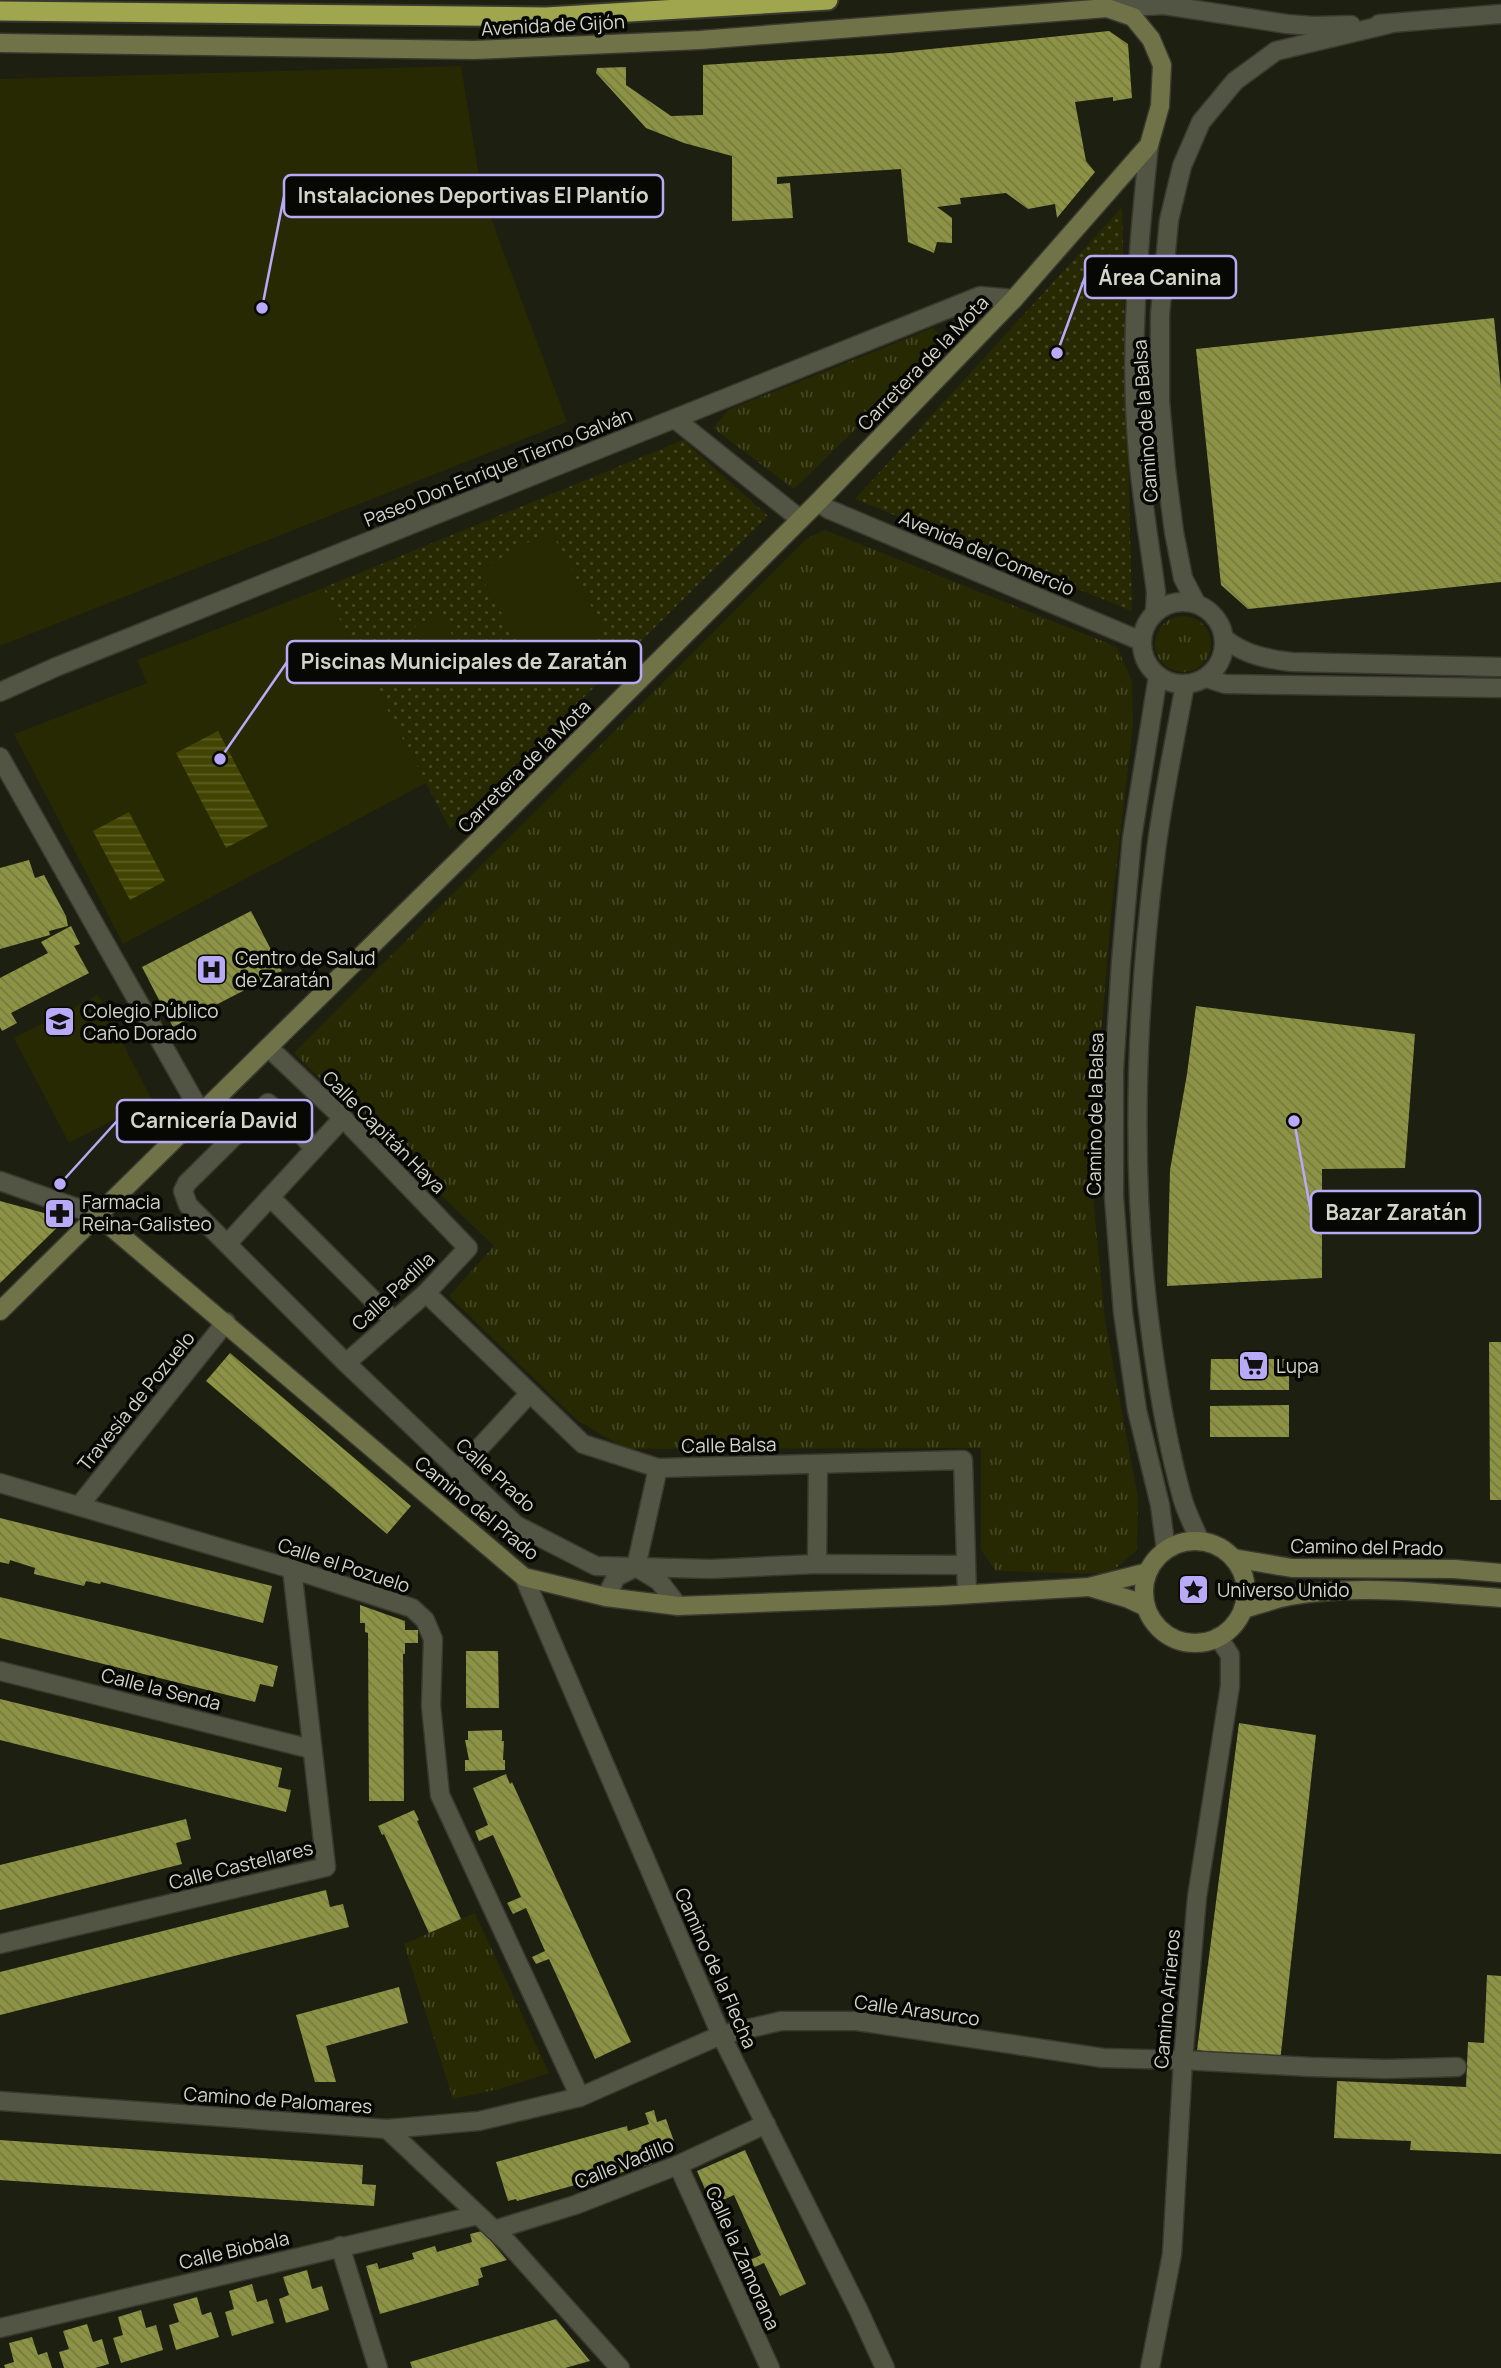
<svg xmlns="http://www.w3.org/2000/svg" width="1501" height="2368" font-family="Manrope,sans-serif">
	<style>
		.grass { fill: url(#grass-tufts) }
		.park { fill: url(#park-dots) }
		.garden { fill: #272903 }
		.water { fill: url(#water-rules) }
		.building { fill: url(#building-back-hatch) }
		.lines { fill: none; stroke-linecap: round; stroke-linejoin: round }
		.minor-casing { stroke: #393930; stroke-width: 21 }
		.secondary-casing { stroke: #393930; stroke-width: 21 }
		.trunk-casing { stroke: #393930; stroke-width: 23 }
		.minor { stroke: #535544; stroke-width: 18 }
		.secondary { stroke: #707348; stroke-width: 18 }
		.trunk { stroke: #9fa64e; stroke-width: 19 }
		.labels { text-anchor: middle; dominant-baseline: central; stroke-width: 7; stroke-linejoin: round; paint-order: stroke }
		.street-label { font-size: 19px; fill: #d3d4ca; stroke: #070803 }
		.poi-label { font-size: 19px; fill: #d3d4ca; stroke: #070803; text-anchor: start }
		.leader { fill: none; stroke: #b9aaf7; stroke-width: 2.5 }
		.callout-dot { fill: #b9aaf7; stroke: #070803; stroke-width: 2.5 }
		.callout { fill: #070803; stroke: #b9aaf7; stroke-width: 2.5 }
		.callout-label { font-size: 21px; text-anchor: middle; font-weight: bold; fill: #d3d4ca }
	</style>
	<defs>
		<pattern id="grass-tufts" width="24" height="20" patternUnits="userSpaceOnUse" patternTransform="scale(1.75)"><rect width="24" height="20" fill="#272903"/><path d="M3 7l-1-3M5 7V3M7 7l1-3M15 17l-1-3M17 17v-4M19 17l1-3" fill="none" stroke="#454726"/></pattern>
		<pattern id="park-dots" width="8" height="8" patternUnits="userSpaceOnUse" patternTransform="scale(1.75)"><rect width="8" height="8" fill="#272903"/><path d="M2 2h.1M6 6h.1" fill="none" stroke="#454726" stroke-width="1.8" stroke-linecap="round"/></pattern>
		<pattern id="water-rules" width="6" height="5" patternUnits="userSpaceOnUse" patternTransform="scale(1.75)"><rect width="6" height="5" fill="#424502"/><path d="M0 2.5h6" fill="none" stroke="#5c5f26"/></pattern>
		<pattern id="building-back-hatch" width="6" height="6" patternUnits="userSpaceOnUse" patternTransform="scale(1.75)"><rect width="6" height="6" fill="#8d9344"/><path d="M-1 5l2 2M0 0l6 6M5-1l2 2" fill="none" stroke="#767a42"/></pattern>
	</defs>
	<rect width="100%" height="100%" fill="#1d1f10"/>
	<g class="grass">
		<polygon points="933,328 946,341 794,489 713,428 728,410"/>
		<polygon points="825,530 1117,647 1132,681 1133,724 1111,915 1090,1165 1105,1321 1138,1498 1137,1550 1109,1574 996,1571 981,1550 981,1448 626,1449 577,1420 449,1296 494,1246 294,1053 806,539"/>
		<circle cx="1183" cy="644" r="28"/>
		<polygon points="475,1913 549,2073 503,2088 453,2099 404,1944"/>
	</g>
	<g class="park">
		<polygon points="1122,207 1132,611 855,499"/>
		<polygon points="683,440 768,516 450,829 323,588"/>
	</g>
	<g class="garden">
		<polygon points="461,66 482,194 567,422 0,646 0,79"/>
		<polygon points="550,530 604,630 535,673 478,571"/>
		<polygon points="323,588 426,783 123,944 14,734 147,683 137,660"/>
		<polygon points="441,614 470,669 443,681 415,626"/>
		<polygon points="98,995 152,1100 69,1143 14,1038"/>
	</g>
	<g class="water">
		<polygon points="218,731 268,826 226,848 176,753"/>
		<polygon points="129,812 165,881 130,900 93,831"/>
	</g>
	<g class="building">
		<polygon points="1109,31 1128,44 1132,98 1113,101 1113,97 1075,102 1086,161 1095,172 1057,218 1055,204 1028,209 1006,193 960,198 961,204 937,207 952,218 952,243 937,242 934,253 908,242 901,169 777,177 777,184 790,183 793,218 732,221 732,156 684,143 646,128 596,73 597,68 626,67 626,85 671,116 703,115 703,65 891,53"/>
		<polygon points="1494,318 1501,388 1501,582 1248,609 1221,585 1196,349"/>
		<polygon points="29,860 35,878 44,875 66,916 68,926 49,931 50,935 0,949 0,868"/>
		<polygon points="251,911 282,971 173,1027 142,967"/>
		<polygon points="71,926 80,944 74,946 89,973 11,1013 17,1023 2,1031 0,1027 0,978 48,953 41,942"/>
		<polygon points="1196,1006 1415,1034 1405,1168 1322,1169 1322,1278 1167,1286 1170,1170 1187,1074"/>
		<polygon points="0,1201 66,1219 0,1283"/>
		<polygon points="1489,1342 1501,1342 1501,1500 1490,1500"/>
		<polygon points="230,1353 411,1506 387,1534 206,1381"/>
		<polygon points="1211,1359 1289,1359 1289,1390 1210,1390"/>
		<polygon points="1289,1405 1289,1437 1210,1437 1210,1406"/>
		<polygon points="0,1518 272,1586 263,1623 101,1582 100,1584 86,1581 84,1586 34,1574 35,1568 10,1560 9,1564 0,1562"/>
		<polygon points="0,1597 278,1666 273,1687 260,1684 255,1702 0,1638"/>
		<polygon points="360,1605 405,1621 405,1630 418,1630 418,1643 405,1643 405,1654 403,1654 404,1801 369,1801 368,1633 365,1632 365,1623 360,1623"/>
		<polygon points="466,1651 498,1651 499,1708 466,1708"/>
		<polygon points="0,1699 282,1768 278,1787 291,1790 286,1812 0,1740"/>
		<polygon points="1239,1723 1316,1735 1280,2062 1197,2050"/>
		<polygon points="502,1730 502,1741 504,1741 503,1760 505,1760 505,1770 465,1771 465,1760 469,1760 465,1740 468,1740 468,1731"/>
		<polygon points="506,1774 510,1784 512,1782 631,2042 595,2059 549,1959 536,1964 532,1957 545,1951 526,1908 513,1914 507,1903 521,1897 493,1835 479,1841 475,1831 488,1825 473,1788"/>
		<polygon points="414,1810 419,1820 417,1821 461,1919 429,1933 384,1834 382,1835 378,1826"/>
		<polygon points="186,1819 191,1839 176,1843 182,1864 0,1910 0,1865"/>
		<polygon points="326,1890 330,1907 343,1904 349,1927 0,2015 0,1972"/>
		<polygon points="1487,1975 1501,1976 1501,2154 1410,2150 1411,2141 1334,2138 1337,2081 1466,2087 1468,2042 1484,2043"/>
		<polygon points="399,1987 408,2023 326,2046 336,2082 315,2082 296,2015"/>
		<polygon points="654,2110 657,2122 666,2119 675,2144 668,2147 663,2152 657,2150 648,2153 652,2164 517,2201 516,2199 508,2201 496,2162 627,2126 628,2131 649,2124 645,2113"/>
		<polygon points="0,2140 363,2165 362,2184 376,2185 374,2206 0,2180"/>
		<polygon points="745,2150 806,2284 780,2296 764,2263 743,2272 739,2265 761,2255 734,2195 712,2205 697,2171"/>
		<polygon points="482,2231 507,2260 480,2268 483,2277 478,2279 479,2285 380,2314 366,2266 377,2263 379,2269 414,2259 412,2253 435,2246 437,2252 472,2242 470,2234"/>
		<polygon points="307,2270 312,2289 322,2286 329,2310 286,2323 279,2299 289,2295 283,2277"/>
		<polygon points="252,2284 257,2302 267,2299 274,2323 232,2336 225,2312 234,2309 229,2291"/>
		<polygon points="197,2297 202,2315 211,2312 219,2337 176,2350 169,2325 179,2322 173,2304"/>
		<polygon points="141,2310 146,2328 156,2325 163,2350 121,2363 113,2338 123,2335 118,2317"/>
		<polygon points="556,2319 590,2361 565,2368 412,2368 410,2362"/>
		<polygon points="87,2324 93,2342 102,2339 109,2364 95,2368 64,2368 59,2352 69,2349 63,2331"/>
		<polygon points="32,2337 38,2355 47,2352 52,2368 5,2368 4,2365 14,2362 9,2343"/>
	</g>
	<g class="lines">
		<defs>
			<g id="minor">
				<polyline points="1107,8 1164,5 1287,24 1313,26 1351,25"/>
				<polyline points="1379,24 1501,14"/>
				<path d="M1149 145C1138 247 1129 351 1138 454 1142 500 1150 546 1156 592L1155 612"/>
				<polyline points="675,419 800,519"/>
				<polyline points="818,502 828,509 1141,641"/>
				<circle cx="1183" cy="643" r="41"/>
				<polyline points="1196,603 1183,578 1174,532 1166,469 1160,401 1160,314 1169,220 1182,166 1201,122 1235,81 1276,51 1389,24"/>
				<path d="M1225 639C1245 655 1267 659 1292 662L1501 667"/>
				<polyline points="1158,676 1132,838 1121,962 1114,1070 1114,1197 1123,1313 1137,1410 1160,1505 1166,1550"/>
				<polyline points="1206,678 1225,684 1501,688"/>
				<path d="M1185 684C1175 740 1163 795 1156 851 1135 1014 1129 1179 1152 1342 1159 1394 1168 1446 1182 1497 1186 1512 1194 1527 1200 1541"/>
				<polyline points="0,692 56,667 980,296 1014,299"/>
				<polyline points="0,757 201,1113"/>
				<polyline points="268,1047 343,1118 468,1248 426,1293 346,1363"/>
				<polyline points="314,1149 295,1126 268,1103 187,1183 183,1191 188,1205 346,1363 516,1525 596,1566 711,1569 817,1564 966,1565"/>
				<polyline points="0,1181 97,1215"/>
				<polyline points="270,1197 394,1321"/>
				<polyline points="228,1243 343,1118"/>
				<polyline points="426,1293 583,1444 658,1468 963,1460 967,1594"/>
				<polyline points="458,1471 530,1393"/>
				<polyline points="0,1483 292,1569 412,1608 425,1620 433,1639 431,1706 440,1795 580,2097"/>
				<polyline points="79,1506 226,1322"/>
				<polyline points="817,1564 818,1465"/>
				<polyline points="636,1567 658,1468"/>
				<polyline points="524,1577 721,2035 858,2309 885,2368"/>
				<polyline points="606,1597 616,1577 636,1567 659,1581 678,1606"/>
				<polyline points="0,1671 311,1749"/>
				<polyline points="0,1944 326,1867 292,1569"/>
				<polyline points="0,2101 387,2129 479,2121 580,2097 721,2035 781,2021 857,2021 1103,2058 1183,2060 1311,2067 1386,2069 1457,2067"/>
				<polyline points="387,2129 508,2243 620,2368"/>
				<polyline points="678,2165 770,2368"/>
				<polyline points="494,2230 575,2205 678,2165 766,2124"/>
				<polyline points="340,2246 378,2368"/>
				<polyline points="0,2328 478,2215"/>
				<polyline points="1150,2368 1172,2254 1183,2060 1197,1897 1230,1686 1230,1655 1218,1637"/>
			</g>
			<g id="secondary">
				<polyline points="0,43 474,50 700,40 1107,8 1133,17 1151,39 1162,65 1160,106 1149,145 1014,299 818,502 485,834 0,1311"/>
				<polyline points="97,1215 524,1577 606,1597 678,1606 941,1596 1089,1587 1148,1572"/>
				<circle cx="1195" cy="1592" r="51"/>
				<polyline points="1233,1558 1292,1568 1454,1569 1501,1573"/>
				<polyline points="1089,1587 1129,1599 1146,1607"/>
				<path d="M1243 1609C1259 1605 1274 1599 1290 1596 1357 1584 1434 1593 1501 1598"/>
			</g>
			<polyline id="trunk" points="0,11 546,17 828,0"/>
		</defs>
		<use href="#minor" class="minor-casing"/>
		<use href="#secondary" class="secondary-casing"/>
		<use href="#trunk" class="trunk-casing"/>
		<use href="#minor" class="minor"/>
		<use href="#secondary" class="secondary"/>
		<use href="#trunk" class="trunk"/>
	</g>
	<defs>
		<symbol id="hospital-square" viewBox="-11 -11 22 22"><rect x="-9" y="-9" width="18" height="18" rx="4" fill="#b9aaf7" stroke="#070803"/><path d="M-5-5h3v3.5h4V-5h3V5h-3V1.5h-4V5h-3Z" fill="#111"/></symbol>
		<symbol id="school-square" viewBox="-11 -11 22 22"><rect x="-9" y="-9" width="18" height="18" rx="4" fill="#b9aaf7" stroke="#070803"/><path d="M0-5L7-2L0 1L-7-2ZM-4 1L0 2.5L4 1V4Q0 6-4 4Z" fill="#111"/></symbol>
		<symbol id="pharmacy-square" viewBox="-11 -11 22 22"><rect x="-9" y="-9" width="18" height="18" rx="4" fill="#b9aaf7" stroke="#070803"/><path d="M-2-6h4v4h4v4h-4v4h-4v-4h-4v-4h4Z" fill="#111"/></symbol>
		<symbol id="supermarket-square" viewBox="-11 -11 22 22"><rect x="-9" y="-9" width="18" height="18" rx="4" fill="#b9aaf7" stroke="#070803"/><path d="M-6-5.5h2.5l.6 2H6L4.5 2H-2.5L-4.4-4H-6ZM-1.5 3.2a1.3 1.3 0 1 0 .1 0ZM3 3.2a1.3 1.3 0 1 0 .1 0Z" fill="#111"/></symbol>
		<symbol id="sight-square" viewBox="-11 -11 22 22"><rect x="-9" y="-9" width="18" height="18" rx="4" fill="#b9aaf7" stroke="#070803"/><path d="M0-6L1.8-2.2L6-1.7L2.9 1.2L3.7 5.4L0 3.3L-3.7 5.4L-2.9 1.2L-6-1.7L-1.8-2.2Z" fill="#111"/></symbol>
	</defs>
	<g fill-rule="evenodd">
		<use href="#hospital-square" x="194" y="952" width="35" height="35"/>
		<use href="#school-square" x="42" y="1004" width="35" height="35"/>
		<use href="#pharmacy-square" x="42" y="1196" width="35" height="35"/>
		<use href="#supermarket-square" x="1236" y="1348" width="35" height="35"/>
		<use href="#sight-square" x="1176" y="1572" width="35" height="35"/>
	</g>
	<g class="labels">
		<g class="street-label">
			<text transform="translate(553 25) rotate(-3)">Avenida de Gijón</text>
			<text transform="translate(923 363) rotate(-46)">Carretera de la Mota</text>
			<text transform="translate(1145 421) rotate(-94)">Camino de la Balsa</text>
			<text transform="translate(498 467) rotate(-22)">Paseo Don Enrique Tierno Galván</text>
			<text transform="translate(987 553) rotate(23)">Avenida del Comercio</text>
			<text transform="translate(524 766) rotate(-45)">Carretera de la Mota</text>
			<text transform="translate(1095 1114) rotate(-89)">Camino de la Balsa</text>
			<text transform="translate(384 1132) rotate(45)">Calle Capitán Haya</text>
			<text transform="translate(393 1291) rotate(-43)">Calle Padilla</text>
			<text transform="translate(136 1401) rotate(-51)">Travesía de Pozuelo</text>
			<text transform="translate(729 1445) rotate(-1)">Calle Balsa</text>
			<text transform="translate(496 1475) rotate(42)">Calle Prado</text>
			<text transform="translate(477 1508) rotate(39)">Camino del Prado</text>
			<text transform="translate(1367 1547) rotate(1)">Camino del Prado</text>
			<text transform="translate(344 1565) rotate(18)">Calle el Pozuelo</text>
			<text transform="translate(161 1689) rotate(14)">Calle la Senda</text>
			<text transform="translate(241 1865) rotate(-14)">Calle Castellares</text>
			<text transform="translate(716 1968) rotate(66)">Camino de la Flecha</text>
			<text transform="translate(1167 1999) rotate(-85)">Camino Arrieros</text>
			<text transform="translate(917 2010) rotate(8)">Calle Arasurco</text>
			<text transform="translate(278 2100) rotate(4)">Camino de Palomares</text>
			<text transform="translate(624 2163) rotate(-22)">Calle Vadillo</text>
			<text transform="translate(234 2250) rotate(-13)">Calle Biobala</text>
			<text transform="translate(743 2258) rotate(66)">Calle la Zamorana</text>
		</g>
		<g class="poi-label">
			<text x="235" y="958">Centro de Salud<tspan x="235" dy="22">de Zaratán</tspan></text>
			<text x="83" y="1011">Colegio Público<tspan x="83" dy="22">Caño Dorado</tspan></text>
			<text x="82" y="1202">Farmacia<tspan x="82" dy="22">Reina-Galisteo</tspan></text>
			<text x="1276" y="1366">Lupa</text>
			<text x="1217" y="1590">Universo Unido</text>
		</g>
	</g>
	<path class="leader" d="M262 308L284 196M1057 353L1085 277M220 759L287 662M60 1184L117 1121M1294 1121L1311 1212"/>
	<g class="callout-dot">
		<circle cx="262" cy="308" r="7"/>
		<circle cx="1057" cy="353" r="7"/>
		<circle cx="220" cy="759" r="7"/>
		<circle cx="60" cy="1184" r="7"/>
		<circle cx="1294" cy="1121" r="7"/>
	</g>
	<g class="callout">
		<rect x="284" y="175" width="379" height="42" rx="7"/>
		<rect x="1085" y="256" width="151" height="42" rx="7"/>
		<rect x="287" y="641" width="354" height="42" rx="7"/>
		<rect x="117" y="1100" width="195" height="42" rx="7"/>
		<rect x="1311" y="1191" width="169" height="42" rx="7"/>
	</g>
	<g class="callout-label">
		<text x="473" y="203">Instalaciones Deportivas El Plantío</text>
		<text x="1160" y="285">Área Canina</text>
		<text x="464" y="669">Piscinas Municipales de Zaratán</text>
		<text x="214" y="1128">Carnicería David</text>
		<text x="1396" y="1220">Bazar Zaratán</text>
	</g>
</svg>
